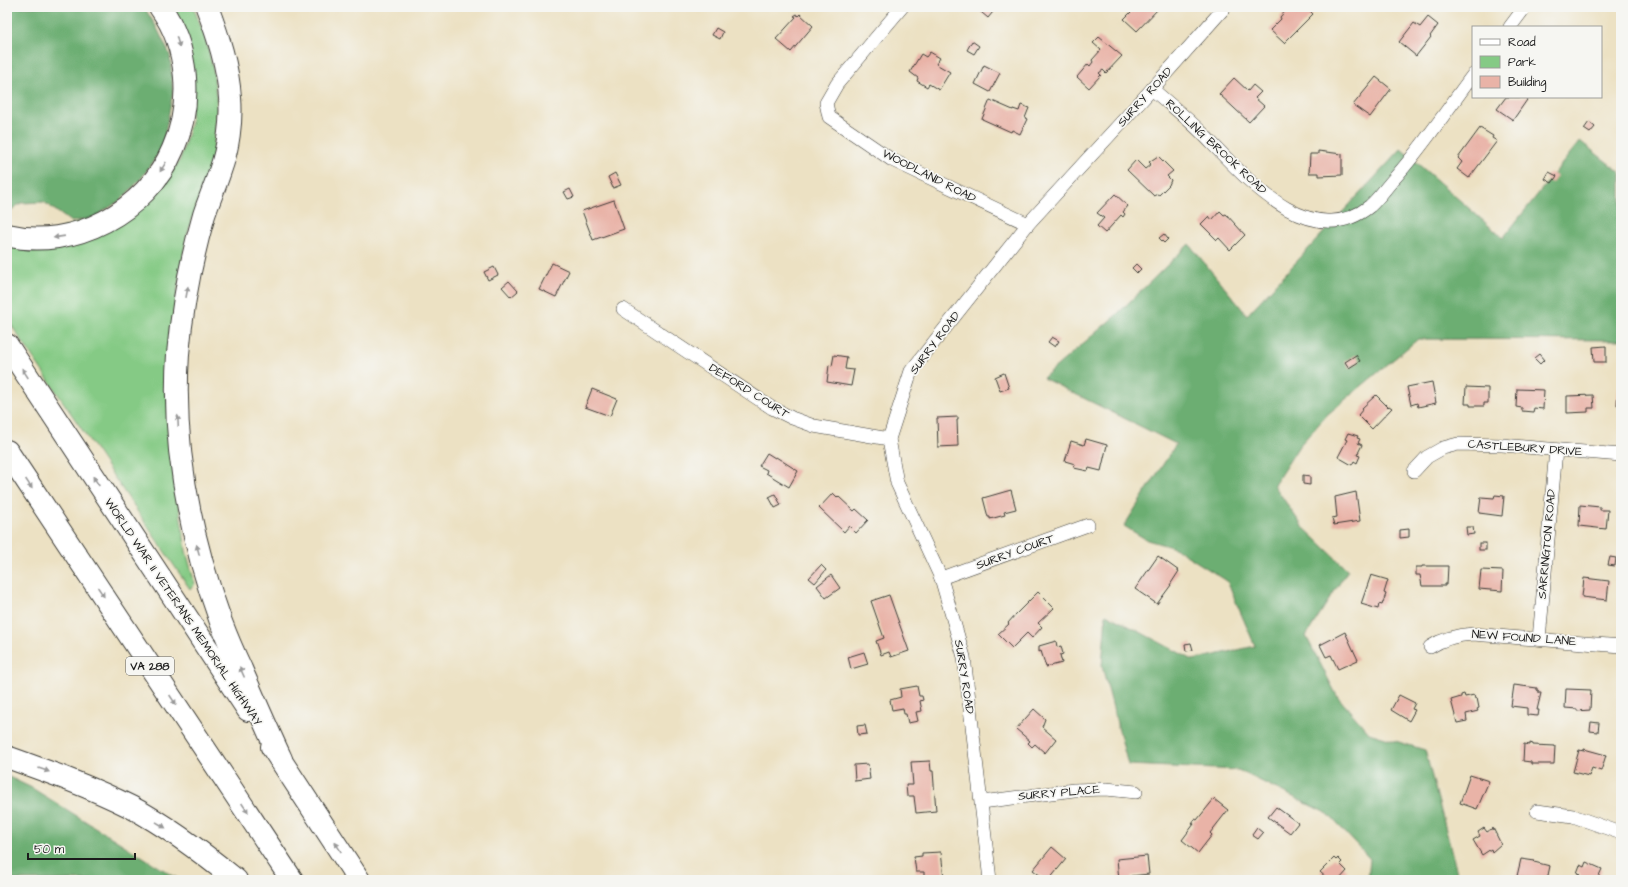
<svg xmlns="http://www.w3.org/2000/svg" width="1628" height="887" font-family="'Architects Daughter',sans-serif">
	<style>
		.green { fill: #85ca85; stroke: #507350 }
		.forest { fill: #6cae72; stroke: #446547 }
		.building { fill: #e9b3a7 }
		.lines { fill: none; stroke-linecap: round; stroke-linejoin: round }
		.street-casing { stroke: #3b3a35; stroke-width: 14 }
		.highway-casing { stroke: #3b3a35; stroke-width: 24 }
		.street { stroke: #fff; stroke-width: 13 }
		.highway { stroke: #fff; stroke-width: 22 }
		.oneway { fill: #999 }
		.labels { text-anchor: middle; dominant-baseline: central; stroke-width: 3.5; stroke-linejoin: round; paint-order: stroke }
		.shield { fill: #f6f6f2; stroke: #5d5d5c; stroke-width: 1 }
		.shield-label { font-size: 11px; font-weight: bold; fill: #1c1c1c }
		.street-label { font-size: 12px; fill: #1c1c1c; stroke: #f6f6f2 }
	</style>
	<rect width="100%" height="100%" fill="#f6f6f2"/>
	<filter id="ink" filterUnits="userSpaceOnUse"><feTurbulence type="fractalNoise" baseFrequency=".025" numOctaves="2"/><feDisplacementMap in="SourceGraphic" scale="8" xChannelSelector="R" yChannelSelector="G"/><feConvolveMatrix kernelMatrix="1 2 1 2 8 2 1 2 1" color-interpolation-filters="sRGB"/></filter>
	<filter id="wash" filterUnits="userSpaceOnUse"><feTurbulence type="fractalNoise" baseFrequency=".012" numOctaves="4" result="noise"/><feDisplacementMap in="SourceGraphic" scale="16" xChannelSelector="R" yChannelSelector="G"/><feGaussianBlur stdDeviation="0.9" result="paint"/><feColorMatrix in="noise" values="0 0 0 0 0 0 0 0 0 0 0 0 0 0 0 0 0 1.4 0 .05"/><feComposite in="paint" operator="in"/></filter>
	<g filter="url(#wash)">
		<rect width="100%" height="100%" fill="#ece1c3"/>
		<polygon class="green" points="174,7 193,7 194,9 205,37 213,68 217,105 213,157 187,235 179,278 167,367 170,447 186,551 195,584 190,589 7,319 7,244 13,246 148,197 152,200 180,160 191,122 190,44"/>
		<g class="forest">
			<polygon points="7,7 144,7 156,26 170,55 173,92 162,149 140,180 121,200 94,217 71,222 44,202 21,203 7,213"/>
			<polygon points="1580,141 1621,173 1621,340 1418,339 1328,414 1299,446 1274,485 1302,526 1348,570 1306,636 1337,696 1369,733 1425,750 1459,880 1368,880 1370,859 1328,814 1238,770 1128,765 1102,666 1106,614 1193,660 1255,646 1227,581 1175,548 1147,540 1124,526 1176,444 1043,378 1115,316 1189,244 1247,315 1401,149 1503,238"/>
			<polygon points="7,776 32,788 180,880 7,880"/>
		</g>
		<g id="blocks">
			<g class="building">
				<polygon points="975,7 997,7 988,18"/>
				<polygon points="1132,7 1162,7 1161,9 1159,8 1137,31 1124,19 1134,9"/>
				<polygon points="1289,7 1306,7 1313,14 1284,43 1270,30 1281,19 1280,17"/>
				<polygon points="797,14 798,16 800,14 813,26 791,52 776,39 796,17 794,16"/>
				<polygon points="1428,17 1438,25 1430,36 1431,37 1416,56 1399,42 1414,23 1420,27"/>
				<polygon points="716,28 723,32 720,39 712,35"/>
				<polygon points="1099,37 1122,56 1106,73 1103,70 1099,73 1101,75 1089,88 1077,77 1088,64 1090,66 1093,62 1092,60 1101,50 1093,43"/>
				<polygon points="972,41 979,46 974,54 967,50"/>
				<polygon points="930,52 940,58 936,64 950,72 939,90 929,84 927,87 917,81 918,78 910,72 921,54 926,57"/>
				<polygon points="984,65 1000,73 990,92 975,84"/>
				<polygon points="1376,77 1391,89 1370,117 1353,105"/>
				<polygon points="1234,78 1248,91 1253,85 1261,92 1255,98 1264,106 1249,122 1219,94"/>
				<polygon points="1506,97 1529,97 1513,120 1497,109"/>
				<polygon points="990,100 1013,110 1013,109 1019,111 1021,105 1029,108 1025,118 1027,119 1020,134 1012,130 1011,132 982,119"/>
				<polygon points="1589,122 1595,127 1590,133 1584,129"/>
				<polygon points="1480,128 1493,136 1492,138 1497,141 1469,178 1457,169 1462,162 1458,158"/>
				<polygon points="1318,151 1342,154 1342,175 1319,176 1319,173 1309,173 1310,154 1318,154"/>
				<polygon points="1158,156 1173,171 1167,176 1171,180 1169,185 1159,195 1157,194 1154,196 1127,170 1136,160 1145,169 1151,164 1149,162"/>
				<polygon points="1549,172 1557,176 1552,183 1545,179"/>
				<polygon points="615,173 621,185 613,188 608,177"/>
				<polygon points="570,189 574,197 568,199 564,192"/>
				<polygon points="1115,194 1128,206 1123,212 1125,214 1123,217 1121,215 1105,233 1097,226 1104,218 1097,213"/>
				<polygon points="614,200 624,229 593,240 582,211"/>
				<polygon points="1220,211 1224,215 1226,214 1245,235 1230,250 1219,238 1217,240 1201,224 1209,216 1212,220"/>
				<polygon points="1164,234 1168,239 1164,243 1159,238"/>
				<polygon points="552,263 569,271 556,297 539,289"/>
				<polygon points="1136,264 1141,269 1137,273 1132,268"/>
				<polygon points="494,267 498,275 488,280 484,272"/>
				<polygon points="509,281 518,291 511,297 502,287"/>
				<polygon points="1052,337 1059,341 1055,347 1048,342"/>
				<polygon points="1606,346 1606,362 1594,362 1593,347"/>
				<polygon points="1539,354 1544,360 1540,364 1534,358"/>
				<polygon points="834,355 847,357 845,369 854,370 851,386 827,382 829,365 832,366"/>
				<polygon points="1356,355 1360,361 1349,368 1345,362"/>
				<polygon points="1004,373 1009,388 1000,391 995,377"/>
				<polygon points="1432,382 1436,403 1418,407 1417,403 1411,405 1407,387"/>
				<polygon points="1466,387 1488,388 1488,403 1484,403 1484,406 1470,406 1470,404 1465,404"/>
				<polygon points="592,389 617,399 610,416 585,407"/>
				<polygon points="1517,389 1544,390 1543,409 1534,408 1533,412 1522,411 1522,408 1516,407"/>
				<polygon points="1618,389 1621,389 1621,405 1617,405"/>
				<polygon points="1376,395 1388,407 1389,406 1392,408 1372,429 1358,415 1363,409 1362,408"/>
				<polygon points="1593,395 1594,408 1588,408 1588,412 1567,413 1567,396"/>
				<polygon points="958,417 958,420 957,420 958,446 938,447 937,418"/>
				<polygon points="1348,433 1358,436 1357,438 1360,439 1358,443 1362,445 1357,455 1360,456 1357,463 1354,461 1352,465 1338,457 1347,440 1345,439"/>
				<polygon points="1086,439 1107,445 1101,471 1089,468 1088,471 1074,468 1075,464 1065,461 1071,441 1084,445"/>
				<polygon points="767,453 775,458 776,457 798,471 789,487 766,473 767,470 759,466"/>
				<polygon points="1303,475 1310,476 1310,485 1303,484"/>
				<polygon points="1011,490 1016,509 1004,512 1005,515 990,519 990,517 988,517 983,498"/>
				<polygon points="1356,492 1360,521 1334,525 1332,518 1337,517 1335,497"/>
				<polygon points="833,493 838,498 839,497 854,511 856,509 868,520 856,533 849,526 844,532 819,508"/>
				<polygon points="775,494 781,505 775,508 769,497"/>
				<polygon points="1495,495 1504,496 1502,516 1479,513 1481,497 1494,498"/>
				<polygon points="1580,505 1600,507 1600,510 1608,510 1606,529 1579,526"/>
				<polygon points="1466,527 1473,527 1474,534 1467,535"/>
				<polygon points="1409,529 1409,537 1400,538 1400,530"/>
				<rect x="1479" y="543" width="7" height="7"/>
				<polygon points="1158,556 1179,571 1170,585 1171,585 1157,604 1135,589"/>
				<polygon points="1610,557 1616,558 1615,566 1608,565"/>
				<polygon points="821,565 826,570 815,583 809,578"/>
				<polygon points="1422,566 1448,566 1447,584 1445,584 1445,586 1422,586 1420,575 1416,575 1416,567 1422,567"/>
				<polygon points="1481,570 1503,571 1502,591 1479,589"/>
				<polygon points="831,575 840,588 826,598 817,586"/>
				<polygon points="1371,575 1388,580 1384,593 1386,594 1382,605 1379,604 1378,609 1361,604"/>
				<polygon points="1584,578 1609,581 1607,600 1582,597"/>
				<polygon points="1038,592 1054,608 1038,623 1042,627 1032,638 1027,633 1012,648 998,634 1009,624 1008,623 1015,615"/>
				<polygon points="889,595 909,651 891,657 889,652 881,655 876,641 884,638 871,601"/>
				<polygon points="1345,632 1358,660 1338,669 1331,655 1326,657 1320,645"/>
				<polygon points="1056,641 1057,647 1061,646 1063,654 1060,655 1062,663 1046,667 1041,651 1039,652 1039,646"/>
				<polygon points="1191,643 1193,650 1186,651 1185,644"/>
				<polygon points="864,652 868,664 851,669 848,657"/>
				<polygon points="1514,685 1537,688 1537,690 1539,691 1539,693 1541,693 1537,710 1539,710 1538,716 1527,715 1527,708 1511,706"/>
				<polygon points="917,686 919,696 922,696 923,700 920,701 922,711 916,712 918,721 908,723 906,714 904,714 903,708 892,710 890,700 901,697 900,689"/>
				<polygon points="1566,689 1591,690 1590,710 1577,711 1577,709 1565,708"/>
				<polygon points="1464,694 1465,697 1474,695 1475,699 1477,698 1479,708 1477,709 1478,711 1466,714 1467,721 1457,723 1451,700 1461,697 1461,695"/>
				<polygon points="1399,695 1415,703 1412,709 1415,710 1409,721 1391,710"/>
				<polygon points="1034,709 1045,719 1042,727 1056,739 1045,753 1035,744 1032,747 1028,743 1030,741 1016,729"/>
				<polygon points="1591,722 1599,723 1598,732 1590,731"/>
				<polygon points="865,725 867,734 858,735 857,726"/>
				<polygon points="1530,743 1533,744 1533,745 1555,746 1554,764 1531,764 1531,762 1523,761 1524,744 1530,745"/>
				<polygon points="1584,749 1606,755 1601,771 1592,768 1589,776 1573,772 1579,750 1584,751"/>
				<polygon points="930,761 931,771 933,771 936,811 916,813 914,796 907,796 906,785 913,785 911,762"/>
				<polygon points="868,764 870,779 855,781 854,765"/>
				<polygon points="1470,775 1489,781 1477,809 1460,803"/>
				<polygon points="1214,799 1228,810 1210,833 1212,835 1198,853 1182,840 1194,824 1192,823 1195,819 1197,820"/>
				<polygon points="1276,807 1298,823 1290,833 1268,817"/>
				<polygon points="1257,828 1263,833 1258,839 1252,835"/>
				<polygon points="1484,828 1487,832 1493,828 1501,844 1492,852 1491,849 1482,855 1473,840 1480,836 1478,832"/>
				<polygon points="1052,847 1066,859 1049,880 1046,880 1033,870"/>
				<polygon points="941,852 944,878 924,880 924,872 916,872 914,857 922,856 922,853"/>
				<polygon points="1147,856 1149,874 1131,876 1132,880 1119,880 1117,859"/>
				<polygon points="1334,858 1336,860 1338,858 1342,862 1340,864 1347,871 1339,880 1329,880 1320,872"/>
				<polygon points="1521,859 1535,861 1534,862 1550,866 1547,880 1533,880 1517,876"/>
				<polygon points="1586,862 1602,869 1597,880 1578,880 1580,874 1577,873 1580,865 1584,867"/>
			</g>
		</g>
	</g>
	<g filter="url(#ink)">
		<use href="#blocks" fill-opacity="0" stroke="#3b3a35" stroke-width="1"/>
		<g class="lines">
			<defs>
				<g id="street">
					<polyline points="902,7 837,84 826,103 829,117 892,160 1028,224"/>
					<polyline points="1510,27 1525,7"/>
					<path d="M1152 89C1168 103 1185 116 1200 131 1240 171 1308 256 1370 206 1378 199 1385 189 1392 181 1422 148 1446 111 1473 75"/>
					<polyline points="623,309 772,408 792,418 814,426 889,439"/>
					<polyline points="1414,471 1427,457 1443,448 1458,444 1502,445 1621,455"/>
					<polyline points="941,578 1088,525"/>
					<polyline points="1539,639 1556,450"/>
					<path d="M1430 647C1444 638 1457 635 1473 634L1621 646"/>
					<polyline points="982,802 1074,790 1106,789 1136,792"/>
					<polyline points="1537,811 1573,816 1621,833"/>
					<polyline points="990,880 964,657 941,578 897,483 889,439 911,371 1028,224 1152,89 1225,7"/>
				</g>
				<g id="highway">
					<path d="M207 7C218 36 228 66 230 98 232 121 228 149 220 171 215 186 209 200 204 215 191 260 182 307 178 354 172 444 190 537 221 622 227 638 234 654 241 669 254 699 267 729 281 759"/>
					<path d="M7 235C73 251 147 211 173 149 193 104 189 47 160 7"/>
					<polyline points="7,345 248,710"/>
					<polyline points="7,451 292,880"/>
					<polyline points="272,747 359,880"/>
					<path d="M7 757C49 772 91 787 131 807 169 827 203 853 236 880"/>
				</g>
			</defs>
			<use href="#street" class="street-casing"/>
			<use href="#highway" class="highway-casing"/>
			<use href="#street" class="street"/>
			<use href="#highway" class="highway"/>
		</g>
		<defs><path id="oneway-solid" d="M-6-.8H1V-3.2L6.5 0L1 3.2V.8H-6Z"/></defs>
		<g class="oneway">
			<use href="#oneway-solid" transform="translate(178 42) rotate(74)"/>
			<use href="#oneway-solid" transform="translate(163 167) rotate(122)"/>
			<use href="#oneway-solid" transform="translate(59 237) rotate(172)"/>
			<use href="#oneway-solid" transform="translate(187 292) rotate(-80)"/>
			<use href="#oneway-solid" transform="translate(25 373) rotate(-123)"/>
			<use href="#oneway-solid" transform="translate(178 421) rotate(-93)"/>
			<use href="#oneway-solid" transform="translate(96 481) rotate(-123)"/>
			<use href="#oneway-solid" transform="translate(29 484) rotate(56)"/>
			<use href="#oneway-solid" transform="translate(198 550) rotate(-105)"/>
			<use href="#oneway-solid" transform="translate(101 592) rotate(56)"/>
			<use href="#oneway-solid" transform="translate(242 672) rotate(-114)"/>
			<use href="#oneway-solid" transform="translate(173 700) rotate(56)"/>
			<use href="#oneway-solid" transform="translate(44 770) rotate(20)"/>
			<use href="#oneway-solid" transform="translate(245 808) rotate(56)"/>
			<use href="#oneway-solid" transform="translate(161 825) rotate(32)"/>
			<use href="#oneway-solid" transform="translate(338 847) rotate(-123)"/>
		</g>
	</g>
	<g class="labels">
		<rect class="shield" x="126" y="657" width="48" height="18" rx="3"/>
		<g class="shield-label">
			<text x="150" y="666">VA 288</text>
		</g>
		<g class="street-label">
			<text transform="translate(1145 97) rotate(-48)">SURRY ROAD</text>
			<text transform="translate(1216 147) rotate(43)">ROLLING BROOK ROAD</text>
			<text transform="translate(929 176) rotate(27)">WOODLAND ROAD</text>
			<text transform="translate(935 343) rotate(-53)">SURRY ROAD</text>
			<text transform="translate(749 391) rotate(32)">DEFORD COURT</text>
			<text transform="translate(1525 448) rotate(4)">CASTLEBURY DRIVE</text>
			<text transform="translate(1547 544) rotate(-85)">SARRINGTON ROAD</text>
			<text transform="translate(1015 552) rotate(-20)">SURRY COURT</text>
			<text transform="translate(183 612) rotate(56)">WORLD WAR II VETERANS MEMORIAL HIGHWAY</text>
			<text transform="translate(1524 638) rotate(4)">NEW FOUND LANE</text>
			<text transform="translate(964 677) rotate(81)">SURRY ROAD</text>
			<text transform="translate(1059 793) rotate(-5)">SURRY PLACE</text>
		</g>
	</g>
	<rect width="1628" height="887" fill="none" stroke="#f6f6f2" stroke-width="24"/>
	<rect x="1472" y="26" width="130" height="72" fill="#f6f6f2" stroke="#9f9f9c"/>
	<rect x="1480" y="39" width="20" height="6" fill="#ffffff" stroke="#9f9f9c"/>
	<text x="1508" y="46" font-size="12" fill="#1c1c1c">Road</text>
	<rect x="1480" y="56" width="20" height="12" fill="#85ca85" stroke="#9f9f9c"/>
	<text x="1508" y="66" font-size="12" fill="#1c1c1c">Park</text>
	<rect x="1480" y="76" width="20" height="12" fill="#e9b3a7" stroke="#9f9f9c"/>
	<text x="1508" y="86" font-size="12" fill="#1c1c1c">Building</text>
	<path d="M28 853v6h107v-6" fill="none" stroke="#1c1c1c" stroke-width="2"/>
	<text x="34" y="853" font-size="12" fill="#1c1c1c" stroke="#f6f6f2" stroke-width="3" paint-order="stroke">50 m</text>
</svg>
